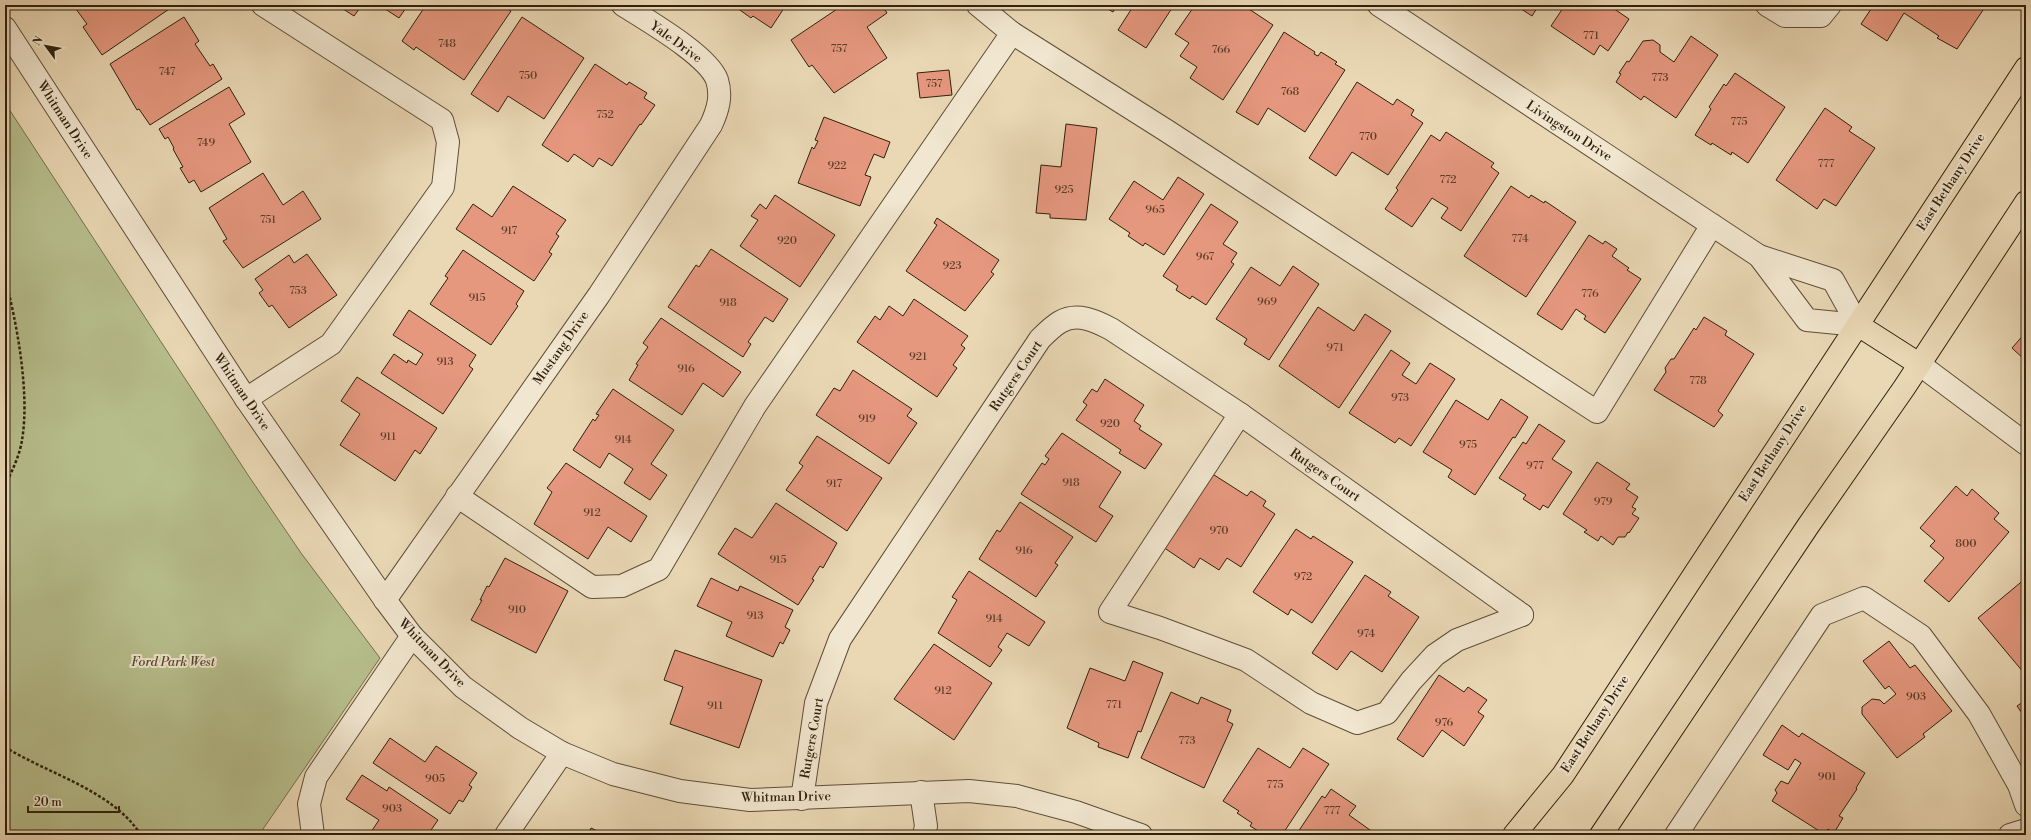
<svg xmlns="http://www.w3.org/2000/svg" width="2031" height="840" font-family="'Libre Bodoni',serif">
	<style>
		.green { fill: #b7bf8d; stroke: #73704d }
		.building { fill: #e6987f; stroke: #2f200d }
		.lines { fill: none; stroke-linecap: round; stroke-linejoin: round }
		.minor-casing { stroke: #5e4e37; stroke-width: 24 }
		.major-casing { stroke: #2f200d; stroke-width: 24 }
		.path { stroke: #2f200d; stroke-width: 2.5; stroke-dasharray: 3 2; stroke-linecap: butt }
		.minor { stroke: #f1e6cf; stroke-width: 22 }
		.major { stroke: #ead8b5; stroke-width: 22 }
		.labels { text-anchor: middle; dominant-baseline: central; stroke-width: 4; stroke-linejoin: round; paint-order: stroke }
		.number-label { font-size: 11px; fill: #5d3e2a }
		.street-label { font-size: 13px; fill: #2f200d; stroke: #f1e6cf }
		.park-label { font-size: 13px; font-style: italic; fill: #51482d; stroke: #f1e6cf }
	</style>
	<rect width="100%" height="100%" fill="#ead8b5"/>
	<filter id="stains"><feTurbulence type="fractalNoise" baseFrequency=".005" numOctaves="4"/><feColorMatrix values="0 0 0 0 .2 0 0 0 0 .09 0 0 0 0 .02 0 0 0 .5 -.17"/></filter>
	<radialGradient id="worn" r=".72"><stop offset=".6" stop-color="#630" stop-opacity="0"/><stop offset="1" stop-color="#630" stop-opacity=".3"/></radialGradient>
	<polygon class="green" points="5,103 248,475 301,553 380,658 259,835 5,835"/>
	<g class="building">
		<polygon points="77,5 175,5 102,55 83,27 87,24 76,9 78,7"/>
		<polygon points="337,5 362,5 354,16"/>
		<polygon points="379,5 408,5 399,18"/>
		<polygon points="426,5 501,5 511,11 464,80 416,47 414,50 402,41"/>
		<polygon points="733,5 786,5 771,28 753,16 751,18"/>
		<polygon points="843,5 882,5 887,13 867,27 887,58 834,93 812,65 809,67 791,40"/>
		<polygon points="1101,5 1117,5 1113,12"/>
		<polygon points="1134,5 1174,5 1146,48 1118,30"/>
		<polygon points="1195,5 1247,5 1249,9 1273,25 1223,100 1190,78 1197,67 1180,56 1189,43 1175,34"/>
		<polygon points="1515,5 1539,5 1532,16"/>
		<polygon points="1565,5 1610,5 1610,6 1629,19 1608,51 1600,45 1594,55 1551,26"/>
		<polygon points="1883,5 1982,5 1985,7 1957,49 1937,38 1939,36 1904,13 1887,41 1861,24 1873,6 1880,10"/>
		<polygon points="184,17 199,41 195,44 210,66 213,64 222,79 150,125 139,109 137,110 110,64"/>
		<polygon points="522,17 584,58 544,119 508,96 498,112 471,94"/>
		<polygon points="1284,32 1315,52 1314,54 1318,56 1321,52 1337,62 1335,64 1345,70 1305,132 1268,108 1258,125 1236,112"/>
		<polygon points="1691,36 1718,55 1676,118 1644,96 1641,100 1616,82 1621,74 1619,73 1627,61 1629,62 1643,41 1653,40 1660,45 1660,52 1674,62"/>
		<polygon points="595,64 627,85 629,82 647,93 644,98 655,105 641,125 640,124 612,166 599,158 593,167 574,154 568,162 542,145"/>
		<polygon points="949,70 952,95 920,98 917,73"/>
		<polygon points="1735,73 1785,107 1748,163 1732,152 1731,155 1712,143 1711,145 1695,135 1711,109 1709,107 1724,84 1726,86"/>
		<polygon points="1357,82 1393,105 1397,99 1414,110 1411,115 1423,123 1388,175 1352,152 1336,176 1309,158"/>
		<polygon points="229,87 245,114 229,124 251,162 201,192 194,180 189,183 180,168 183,167 173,149 174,148 168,137 165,139 159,129"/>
		<polygon points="1825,108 1852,127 1849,131 1875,148 1836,206 1824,199 1817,209 1776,180"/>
		<polygon points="824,117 890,142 884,158 874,154 865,175 871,177 860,206 798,183 812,147 814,149 818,141 815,140"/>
		<polygon points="1066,124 1097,128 1086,220 1050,218 1050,214 1036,213 1041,165 1061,167"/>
		<polygon points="1446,132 1494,163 1491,167 1499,173 1461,231 1441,218 1448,208 1432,198 1412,227 1385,209 1398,190 1396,188 1431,135 1440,141"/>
		<polygon points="263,173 283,205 303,191 321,219 243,268 223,241 227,239 209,208"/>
		<polygon points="1178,177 1204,194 1164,255 1145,243 1143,246 1128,236 1130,233 1109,219 1134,181 1163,200"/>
		<polygon points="513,186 566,220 556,234 559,236 549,252 552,254 534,281 456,229 473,204 492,217"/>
		<polygon points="1511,186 1529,198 1531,195 1544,203 1545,201 1576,222 1526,297 1464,256"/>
		<polygon points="775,195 835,235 800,287 740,246 758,220 751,216 760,204 766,209"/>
		<polygon points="1211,204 1238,222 1223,244 1237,253 1231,262 1234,264 1206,305 1192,296 1190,299 1176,290 1178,286 1163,276"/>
		<polygon points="937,218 999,260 991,272 994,274 965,311 906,271 937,225 934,223"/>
		<polygon points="1589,235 1603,244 1605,241 1617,249 1612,256 1629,268 1627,270 1641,279 1605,333 1584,319 1586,316 1576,309 1562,330 1537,314"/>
		<polygon points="711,249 788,299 773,322 765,317 748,342 751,344 743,357 668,307 696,265 699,267"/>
		<polygon points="463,250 524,291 516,304 518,306 491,345 430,304 448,278 445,276"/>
		<polygon points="307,254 337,295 289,328 272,305 269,307 259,293 263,290 255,279 289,255 294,263"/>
		<polygon points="1293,266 1319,284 1269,360 1244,344 1247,339 1216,319 1251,267 1280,286"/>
		<polygon points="914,299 968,336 961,345 965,348 953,365 957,368 937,397 857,342 875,316 880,320 889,306 903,316"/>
		<polygon points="1318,307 1354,331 1365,314 1391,331 1339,408 1279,366"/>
		<polygon points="409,310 476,355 469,366 473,369 443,414 381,373 394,354 407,363 408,360 416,365 423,354 393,335"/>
		<polygon points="1704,317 1727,331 1725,335 1754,354 1718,411 1723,415 1714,427 1654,390 1666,372 1665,368 1671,359 1674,359 1694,328 1696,330"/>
		<polygon points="661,318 741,372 723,397 703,383 682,415 629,380 638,365 636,364 648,347 643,343"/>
		<polygon points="2026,332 2026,361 2012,348"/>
		<polygon points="1391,350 1410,363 1402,375 1416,384 1430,363 1455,379 1411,446 1399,438 1395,443 1349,413"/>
		<polygon points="853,370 912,409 907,416 917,423 889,464 816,415 834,388 840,391"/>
		<polygon points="357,377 437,428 420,454 415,450 395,481 340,445 360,414 341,401"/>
		<polygon points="1105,379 1144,405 1134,421 1141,426 1139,429 1162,444 1145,469 1119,453 1121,450 1076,420 1087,405 1083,402 1092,389 1097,392"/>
		<polygon points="613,389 674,430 651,464 667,475 650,500 624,483 633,469 609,453 600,468 573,450 593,419 595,421 599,415 596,414"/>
		<polygon points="1501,399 1528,417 1515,438 1513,437 1475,495 1448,477 1452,470 1423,452 1456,400 1488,420"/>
		<polygon points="1539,424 1565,441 1552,459 1572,472 1548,508 1543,505 1540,510 1523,499 1526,495 1499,478 1523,442 1526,444"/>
		<polygon points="1062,433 1121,472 1099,507 1113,516 1096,542 1021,494 1042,463 1045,465 1049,459 1045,456"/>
		<polygon points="817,436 882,478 847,531 786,490 803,466 799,463"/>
		<polygon points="1597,462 1630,484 1626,489 1638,497 1632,507 1636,509 1632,514 1639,518 1629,533 1628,532 1625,537 1618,537 1613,545 1601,536 1598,541 1584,532 1587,530 1563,514"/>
		<polygon points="566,463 647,516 631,542 608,527 588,559 534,524 552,492 547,488"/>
		<polygon points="1211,473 1247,496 1251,491 1266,501 1263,506 1275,514 1241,567 1227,558 1219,570 1200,558 1194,568 1163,547"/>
		<polygon points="1956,486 1967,496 1972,489 1999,513 1994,519 2009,532 1949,602 1924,581 1944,558 1930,546 1935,541 1920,528"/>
		<polygon points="1020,502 1073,537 1055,563 1058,565 1036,597 979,559 997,530 1000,532"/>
		<polygon points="776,503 837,543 823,568 820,566 812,579 814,580 798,605 718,554 735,528 752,538"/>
		<polygon points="1296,529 1311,539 1313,536 1353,562 1312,623 1291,609 1288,615 1253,592"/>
		<polygon points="505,558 568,591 536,653 471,620 482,600 480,600 487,586 489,587"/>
		<polygon points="969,571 1045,622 1029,646 1007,633 998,647 1002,650 990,667 938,633 957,600 952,597"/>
		<polygon points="1365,575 1391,592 1388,596 1419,617 1382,672 1351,651 1337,670 1312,653"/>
		<polygon points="711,578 738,591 740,586 793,610 785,627 790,630 783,644 780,642 773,657 726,636 732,622 697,606"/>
		<polygon points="2026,578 2026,671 2024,673 1978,618"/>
		<polygon points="1889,641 1910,668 1915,665 1952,711 1923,734 1925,737 1897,758 1862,714 1862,707 1872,699 1880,700 1884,704 1896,694 1889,686 1885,689 1863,661"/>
		<polygon points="934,644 992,683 954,740 894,699"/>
		<polygon points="675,650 762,680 739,748 670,724 683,687 664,680"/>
		<polygon points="1133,661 1163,673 1141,732 1138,731 1128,758 1098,747 1099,743 1067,728 1090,668 1125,681"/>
		<polygon points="1439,675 1464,692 1468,687 1487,700 1478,712 1484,716 1464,746 1442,730 1423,757 1397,739"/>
		<polygon points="1171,692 1198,704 1201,697 1231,710 1227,721 1233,724 1204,788 1141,758"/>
		<polygon points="2026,700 2026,719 2017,706"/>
		<polygon points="1782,725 1799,737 1802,733 1865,773 1856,788 1857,789 1839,816 1843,818 1834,833 1828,829 1824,834 1772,801 1777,793 1775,790 1781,781 1788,784 1801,763 1795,759 1788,770 1763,755"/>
		<polygon points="390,738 425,762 436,746 477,773 469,785 472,787 463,802 459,800 450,814 373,763"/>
		<polygon points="1258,748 1290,768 1303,748 1329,764 1282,835 1265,835 1250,826 1252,823 1237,813 1239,811 1223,801"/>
		<polygon points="362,775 387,791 389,787 438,820 429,833 431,835 369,835 379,820 346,799"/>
		<polygon points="1331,789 1356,806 1349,815 1377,835 1296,835 1322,796 1325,798"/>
		<polygon points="591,828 606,835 588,835"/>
	</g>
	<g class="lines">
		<defs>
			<g id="minor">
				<polyline points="978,5 1012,33 1167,131 1597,412 1712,225"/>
				<polyline points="1379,5 1759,256 1833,280 1858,325"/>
				<polyline points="1767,5 1785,16 1821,16 1830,5"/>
				<polyline points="5,28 246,399 385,600 412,636 463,687 520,728 562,753 613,774 680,791 750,800 969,791 1017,796 1076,812 1141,835"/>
				<polyline points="1759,256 1807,320 1858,325"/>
				<polyline points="1919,364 2026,444"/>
				<polyline points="246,399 331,344 443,187 448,142 442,120 263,5"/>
				<polyline points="1240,414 1110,612 1160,628 1246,660 1311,703 1357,723 1387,713 1411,681 1435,655 1457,640 1522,615"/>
				<polyline points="457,496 592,587 622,586 659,569 755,406 1012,33"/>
				<path d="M385 600 599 295 711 125C718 110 722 96 717 80 708 55 646 20 623 5"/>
				<polyline points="921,792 926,826 924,835"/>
				<path d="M802 799 816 703 840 639 1040 339C1046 333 1053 326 1060 322 1077 312 1096 321 1111 329L1240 414 1522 615"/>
				<polyline points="313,835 309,804 316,777 412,636"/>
				<polyline points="506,835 562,753"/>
				<polyline points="1676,835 1822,615 1864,598 1921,636 1979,714 2019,785 2026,805"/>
				<polyline points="2010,835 2026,830"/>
			</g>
			<g id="major">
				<polyline points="1858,325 1919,364"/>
				<polyline points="1514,835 1563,775 2026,68"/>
				<polyline points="1601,835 1808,526 1904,388 2026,202"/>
			</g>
		</defs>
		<use href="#minor" class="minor-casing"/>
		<use href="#major" class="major-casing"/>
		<g class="path">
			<path d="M5 278C17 323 30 394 22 440 20 454 12 472 5 485"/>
			<path d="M5 747C48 774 112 790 141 835"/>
		</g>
		<use href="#minor" class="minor"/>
		<use href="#major" class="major"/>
	</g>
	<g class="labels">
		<g class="number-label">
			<text x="1591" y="36">771</text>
			<text x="447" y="44">748</text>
			<text x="839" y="49">757</text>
			<text x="1221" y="50">766</text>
			<text x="167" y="72">747</text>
			<text x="528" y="76">750</text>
			<text x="1660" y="78">773</text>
			<text x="934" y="84">757</text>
			<text x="1290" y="92">768</text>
			<text x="605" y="115">752</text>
			<text x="1739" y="122">775</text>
			<text x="1368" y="137">770</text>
			<text x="206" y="143">749</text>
			<text x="1826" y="164">777</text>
			<text x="837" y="166">922</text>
			<text x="1448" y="180">772</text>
			<text x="1064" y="190">925</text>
			<text x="1155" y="210">965</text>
			<text x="268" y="220">751</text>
			<text x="509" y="231">917</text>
			<text x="1520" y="239">774</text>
			<text x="787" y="241">920</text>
			<text x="1205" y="257">967</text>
			<text x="952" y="266">923</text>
			<text x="298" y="291">753</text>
			<text x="1590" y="294">776</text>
			<text x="477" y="298">915</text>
			<text x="1267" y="302">969</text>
			<text x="728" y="303">918</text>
			<text x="1335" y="348">971</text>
			<text x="918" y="357">921</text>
			<text x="445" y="362">913</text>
			<text x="686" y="369">916</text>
			<text x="1698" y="381">778</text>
			<text x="1400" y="398">973</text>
			<text x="867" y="419">919</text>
			<text x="1110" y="424">920</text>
			<text x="388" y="437">911</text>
			<text x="623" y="440">914</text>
			<text x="1468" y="445">975</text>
			<text x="1535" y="466">977</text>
			<text x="1071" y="483">918</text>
			<text x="834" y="484">917</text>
			<text x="1603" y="502">979</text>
			<text x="592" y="513">912</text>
			<text x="1219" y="531">970</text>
			<text x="1966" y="544">800</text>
			<text x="1024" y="551">916</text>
			<text x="778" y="560">915</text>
			<text x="1303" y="577">972</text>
			<text x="517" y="610">910</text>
			<text x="755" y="616">913</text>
			<text x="994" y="619">914</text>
			<text x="1366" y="634">974</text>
			<text x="943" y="691">912</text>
			<text x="1916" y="697">903</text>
			<text x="1114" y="705">771</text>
			<text x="715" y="706">911</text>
			<text x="1444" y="723">976</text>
			<text x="1187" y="741">773</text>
			<text x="1827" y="777">901</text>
			<text x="435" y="779">905</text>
			<text x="1275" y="785">775</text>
			<text x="392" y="809">903</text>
			<text x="1332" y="811">777</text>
		</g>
		<g class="street-label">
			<text transform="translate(676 42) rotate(36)">Yale Drive</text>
			<text transform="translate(65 120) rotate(57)">Whitman Drive</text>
			<text transform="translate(1569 131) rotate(33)">Livingston Drive</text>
			<text transform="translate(1951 182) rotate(-57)">East Bethany Drive</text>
			<text transform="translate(561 348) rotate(-55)">Mustang Drive</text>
			<text transform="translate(1016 376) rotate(-56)">Rutgers Court</text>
			<text transform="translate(242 392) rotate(56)">Whitman Drive</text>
			<text transform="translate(1773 453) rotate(-57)">East Bethany Drive</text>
			<text transform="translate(1325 475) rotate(35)">Rutgers Court</text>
			<text transform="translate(432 653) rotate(46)">Whitman Drive</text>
			<text transform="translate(1595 724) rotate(-57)">East Bethany Drive</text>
			<text transform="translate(812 738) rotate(-80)">Rutgers Court</text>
			<text transform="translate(786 797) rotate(-1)">Whitman Drive</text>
		</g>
		<g class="park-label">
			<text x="173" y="662">Ford Park West</text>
		</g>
	</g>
	<rect width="2031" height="840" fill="none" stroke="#ead8b5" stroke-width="20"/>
	<rect x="6" y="6" width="2019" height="828" fill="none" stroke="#2f200d" stroke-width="2"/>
	<rect x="10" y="10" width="2011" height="820" fill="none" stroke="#2f200d"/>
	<g transform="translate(46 46) rotate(302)" stroke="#f1e6cf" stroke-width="3" paint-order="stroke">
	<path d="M0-3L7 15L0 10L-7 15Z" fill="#2f200d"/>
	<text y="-6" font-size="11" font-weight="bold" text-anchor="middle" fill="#2f200d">N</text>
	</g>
	<path d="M28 806v6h91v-6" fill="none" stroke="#2f200d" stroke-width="2"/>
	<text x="34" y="806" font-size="12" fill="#2f200d" stroke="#f1e6cf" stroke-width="3" paint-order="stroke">20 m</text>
	<rect width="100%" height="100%" filter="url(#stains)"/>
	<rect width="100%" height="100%" fill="url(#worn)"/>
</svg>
